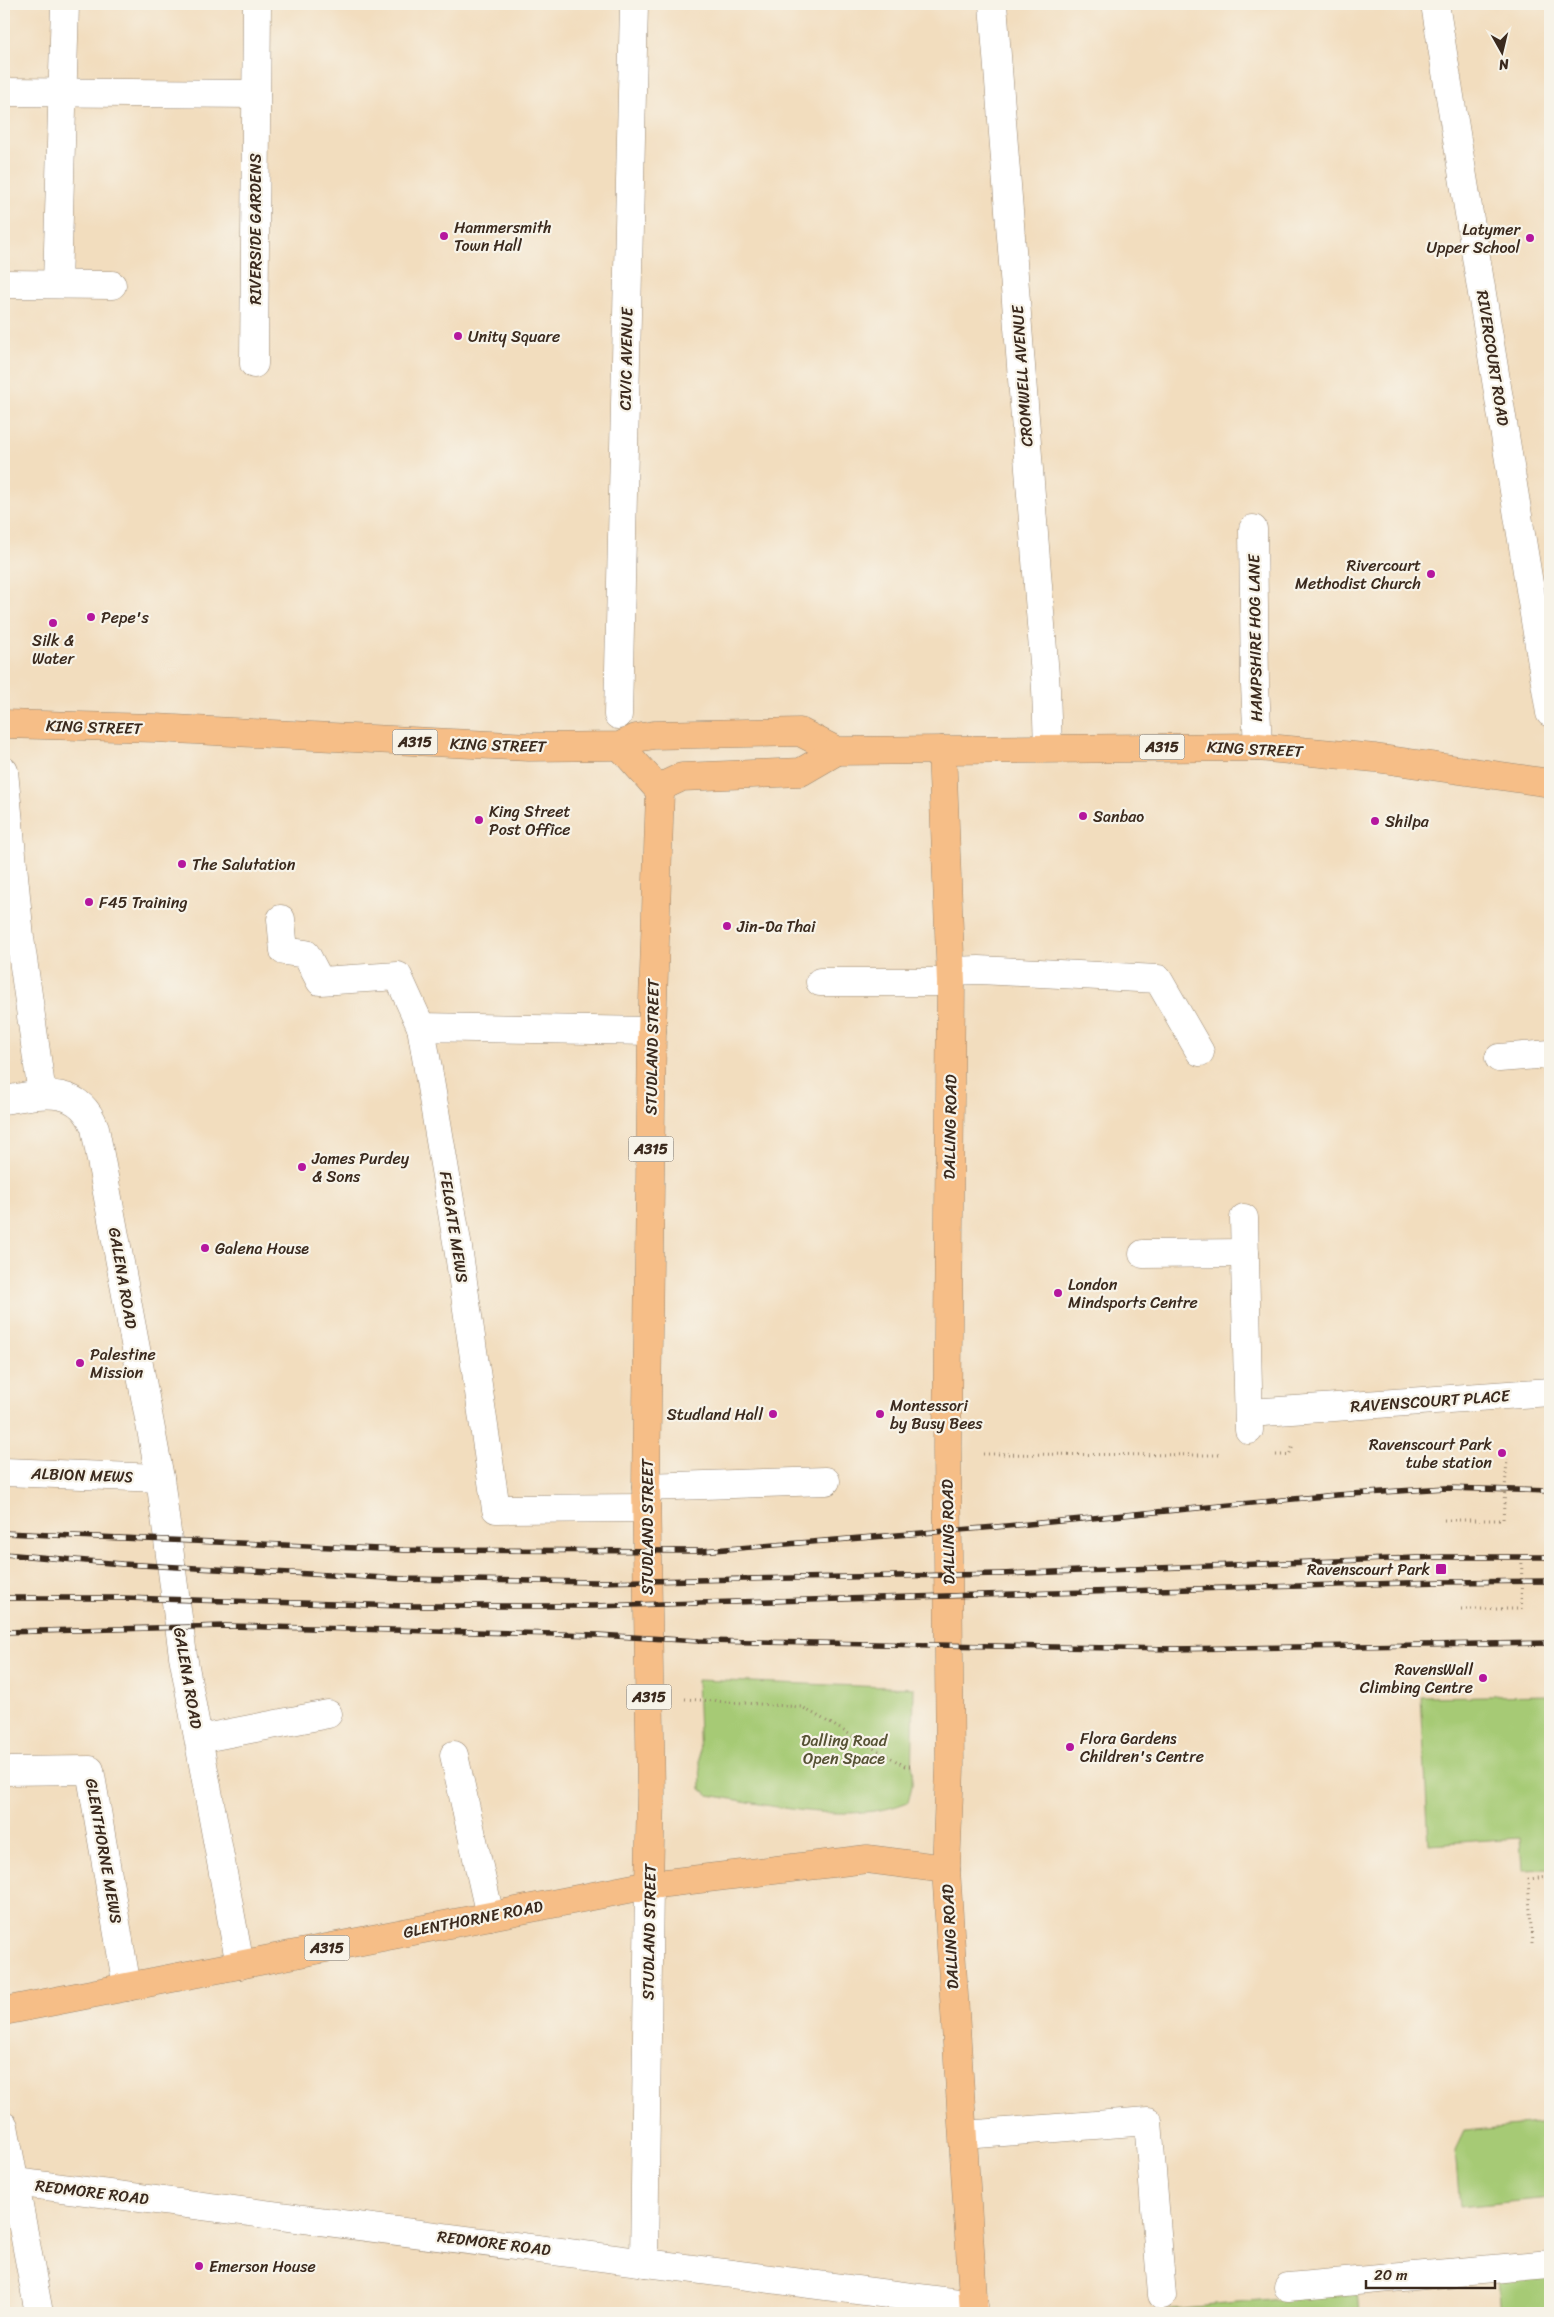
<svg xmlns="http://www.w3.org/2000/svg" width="1554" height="2317" font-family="Sriracha,sans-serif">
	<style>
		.green { fill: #a6ca74; stroke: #707a49 }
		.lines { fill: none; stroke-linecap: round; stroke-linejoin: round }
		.minor-casing { stroke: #96846e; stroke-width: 29 }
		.major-casing { stroke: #96846e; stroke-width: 29 }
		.path { stroke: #96846e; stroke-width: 3; stroke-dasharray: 1 4; stroke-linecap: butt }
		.minor { stroke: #fff; stroke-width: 28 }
		.major { stroke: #f6be87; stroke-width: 28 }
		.rail-casing { stroke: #3b2a1e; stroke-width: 5.5 }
		.rail { stroke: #f7f3e8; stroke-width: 4; stroke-dasharray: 11; stroke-linecap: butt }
		.poi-dot { fill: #b5179e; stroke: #f7f3e8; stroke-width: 2 }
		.labels { text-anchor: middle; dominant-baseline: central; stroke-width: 4.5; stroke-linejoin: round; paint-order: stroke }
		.shield { fill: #f7f3e8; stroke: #73665b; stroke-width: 1 }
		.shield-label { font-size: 15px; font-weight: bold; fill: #3b2a1e }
		.poi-label { font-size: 16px; fill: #3b2a1e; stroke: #f7f3e8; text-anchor: start }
		.street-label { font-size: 16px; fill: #3b2a1e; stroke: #f7f3e8 }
		.park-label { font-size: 16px; fill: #565234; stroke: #f7f3e8 }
	</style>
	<rect width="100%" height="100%" fill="#f7f3e8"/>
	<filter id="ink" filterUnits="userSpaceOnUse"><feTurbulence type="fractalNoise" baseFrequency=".02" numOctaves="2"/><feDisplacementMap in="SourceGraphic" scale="10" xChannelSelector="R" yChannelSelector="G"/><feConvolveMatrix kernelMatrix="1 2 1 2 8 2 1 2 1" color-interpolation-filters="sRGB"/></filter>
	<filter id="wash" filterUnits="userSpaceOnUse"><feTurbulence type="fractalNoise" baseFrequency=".0096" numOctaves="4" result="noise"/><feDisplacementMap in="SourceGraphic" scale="20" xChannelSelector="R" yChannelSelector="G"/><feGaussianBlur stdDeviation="1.12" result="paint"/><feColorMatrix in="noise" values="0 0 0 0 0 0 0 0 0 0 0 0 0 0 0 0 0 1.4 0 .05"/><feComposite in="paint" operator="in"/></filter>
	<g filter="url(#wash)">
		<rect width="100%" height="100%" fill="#f2ddbe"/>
		<g class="green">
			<path d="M697 1680 914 1688 912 1786 908 1802C850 1826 770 1805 709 1795L701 1789Z"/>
			<polygon points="1550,1695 1550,1869 1522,1870 1520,1838 1429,1844 1421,1697"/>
			<polygon points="1550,2123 1550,2198 1460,2207 1455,2150 1464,2131"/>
			<polygon points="1550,2275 1550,2313 1501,2313 1498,2280"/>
			<polygon points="1357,2292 1359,2313 1151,2313 1151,2311"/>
		</g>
	</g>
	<g filter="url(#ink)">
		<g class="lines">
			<defs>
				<g id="minor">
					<polyline points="993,4 1046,689 1048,748"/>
					<polyline points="1435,4 1550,713"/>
					<polyline points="4,92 256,94"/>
					<polyline points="4,284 112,285"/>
					<polyline points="57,284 65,4"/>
					<polyline points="254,364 257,4"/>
					<polyline points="1253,529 1255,685 1258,747"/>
					<polyline points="618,715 634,4"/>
					<polyline points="4,771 20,938 42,1094"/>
					<polyline points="281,919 284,951 306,954 320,981 398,976 421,1027"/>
					<polyline points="951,971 979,970 1158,979 1200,1052"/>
					<polyline points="820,982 951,982"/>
					<polyline points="1499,1058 1550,1054"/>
					<path d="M4 1100C41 1094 79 1084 95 1128L160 1478 183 1656 240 1965"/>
					<polyline points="1244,1218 1249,1430"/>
					<polyline points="1143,1254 1245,1253"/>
					<polyline points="1250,1413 1550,1392"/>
					<polyline points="4,1472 160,1478"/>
					<polyline points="646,1487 826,1481"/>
					<polyline points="646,1508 496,1509 459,1254 421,1027 652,1031"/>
					<polyline points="199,1739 328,1714"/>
					<polyline points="454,1755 490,1916"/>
					<polyline points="4,1771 90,1770 127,1987"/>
					<polyline points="4,2126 39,2313"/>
					<polyline points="964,2135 1148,2121 1162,2295"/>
					<polyline points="15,2182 974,2305"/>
					<polyline points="644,2263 649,1885"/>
					<polyline points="1288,2287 1550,2264"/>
				</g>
				<g id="major">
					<polyline points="4,724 155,728 529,747 620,746 636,738 654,735 800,732 837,751 1258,747 1375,758 1550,783"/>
					<polyline points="620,746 660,791"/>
					<polyline points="942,750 951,982 947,1448 950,1768 946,1869 974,2313"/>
					<polyline points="660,791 667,784 682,777 801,772 837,751"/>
					<polyline points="649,1885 651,1794 646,1487 652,1031 660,791"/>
					<polyline points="4,2011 649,1885 867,1859 946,1869"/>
				</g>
			</defs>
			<use href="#minor" class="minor-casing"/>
			<use href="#major" class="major-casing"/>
			<g class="path">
				<polyline points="983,1454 1222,1455"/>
				<polyline points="1276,1455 1289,1455 1293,1446"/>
				<polyline points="1444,1520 1503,1520 1507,1459"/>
				<polyline points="1461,1609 1521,1609 1522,1554"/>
				<polyline points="685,1699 802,1707 905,1766 913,1766"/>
				<polyline points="1532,1944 1528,1879 1550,1877"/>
			</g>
			<use href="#minor" class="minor"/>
			<use href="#major" class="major"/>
			<defs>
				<g id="rail">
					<polyline points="4,1533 403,1550 701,1551 996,1527 1336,1495 1446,1488 1550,1491"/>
					<polyline points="4,1554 122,1564 405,1579 597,1582 1001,1574 1442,1557 1550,1557"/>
					<polyline points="4,1598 123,1598 405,1606 594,1606 1441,1582 1550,1581"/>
					<polyline points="4,1632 226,1626 598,1635 699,1641 1174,1649 1550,1643"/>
				</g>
			</defs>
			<use href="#rail" class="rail-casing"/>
			<use href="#rail" class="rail"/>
		</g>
	</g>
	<g class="poi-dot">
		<circle cx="444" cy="236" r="5"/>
		<circle cx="1530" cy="238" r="5"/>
		<circle cx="458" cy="336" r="5"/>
		<circle cx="1431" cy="574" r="5"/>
		<circle cx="91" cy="617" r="5"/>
		<circle cx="53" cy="623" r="5"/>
		<circle cx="1083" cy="816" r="5"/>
		<circle cx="479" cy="820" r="5"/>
		<circle cx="1375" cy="821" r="5"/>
		<circle cx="182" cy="864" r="5"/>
		<circle cx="89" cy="902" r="5"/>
		<circle cx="727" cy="926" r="5"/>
		<circle cx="302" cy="1167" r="5"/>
		<circle cx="205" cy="1248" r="5"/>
		<circle cx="1058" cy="1293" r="5"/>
		<circle cx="80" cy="1363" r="5"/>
		<circle cx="773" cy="1414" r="5"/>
		<circle cx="880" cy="1414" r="5"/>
		<circle cx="1502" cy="1453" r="5"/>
		<rect x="1435" y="1563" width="12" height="12" rx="2.5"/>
		<circle cx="1483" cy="1678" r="5"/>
		<circle cx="1070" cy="1747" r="5"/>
		<circle cx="199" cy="2266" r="5"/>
	</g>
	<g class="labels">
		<g class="shield">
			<rect x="392.5" y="729.5" width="45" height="25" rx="4"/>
			<rect x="1139.5" y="734.5" width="45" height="25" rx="4"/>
			<rect x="628.5" y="1136.5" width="45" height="25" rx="4"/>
			<rect x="626.5" y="1684.5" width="45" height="25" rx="4"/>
			<rect x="304.5" y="1935.5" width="45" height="25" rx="4"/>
		</g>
		<g class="shield-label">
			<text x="415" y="742">A315</text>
			<text x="1162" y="747">A315</text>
			<text x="651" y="1149">A315</text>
			<text x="649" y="1697">A315</text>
			<text x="327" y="1948">A315</text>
		</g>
		<g class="poi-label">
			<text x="454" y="227">Hammersmith<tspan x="454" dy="18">Town Hall</tspan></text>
			<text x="1520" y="229" text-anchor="end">Latymer<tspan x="1520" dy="18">Upper School</tspan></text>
			<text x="468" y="336">Unity Square</text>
			<text x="1421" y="565" text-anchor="end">Rivercourt<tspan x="1421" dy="18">Methodist Church</tspan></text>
			<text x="101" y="617">Pepe's</text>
			<text x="53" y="640" text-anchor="middle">Silk &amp;<tspan x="53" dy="18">Water</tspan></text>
			<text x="489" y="811">King Street<tspan x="489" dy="18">Post Office</tspan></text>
			<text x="1093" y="816">Sanbao</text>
			<text x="1385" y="821">Shilpa</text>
			<text x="192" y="864">The Salutation</text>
			<text x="99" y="902">F45 Training</text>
			<text x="737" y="926">Jin-Da Thai</text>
			<text x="312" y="1158">James Purdey<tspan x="312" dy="18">&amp; Sons</tspan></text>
			<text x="215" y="1248">Galena House</text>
			<text x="1068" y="1284">London<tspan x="1068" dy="18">Mindsports Centre</tspan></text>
			<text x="90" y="1354">Palestine<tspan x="90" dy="18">Mission</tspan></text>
			<text x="890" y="1405">Montessori<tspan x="890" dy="18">by Busy Bees</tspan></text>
			<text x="763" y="1414" text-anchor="end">Studland Hall</text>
			<text x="1492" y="1444" text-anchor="end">Ravenscourt Park<tspan x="1492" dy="18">tube station</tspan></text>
			<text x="1430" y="1569" text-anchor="end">Ravenscourt Park</text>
			<text x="1473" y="1669" text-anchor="end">RavensWall<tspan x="1473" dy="18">Climbing Centre</tspan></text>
			<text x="1080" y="1738">Flora Gardens<tspan x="1080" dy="18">Children's Centre</tspan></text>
			<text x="209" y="2266">Emerson House</text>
		</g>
		<g class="street-label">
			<text transform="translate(255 229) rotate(-90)">RIVERSIDE GARDENS</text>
			<text transform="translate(1493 358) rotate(81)">RIVERCOURT ROAD</text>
			<text transform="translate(626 359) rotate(-89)">CIVIC AVENUE</text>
			<text transform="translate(1022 376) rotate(-94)">CROMWELL AVENUE</text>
			<text transform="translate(1255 638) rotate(-91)">HAMPSHIRE HOG LANE</text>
			<text transform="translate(94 727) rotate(2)">KING STREET</text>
			<text transform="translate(498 745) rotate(2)">KING STREET</text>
			<text transform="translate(1255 749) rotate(3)">KING STREET</text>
			<text transform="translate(652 1047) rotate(-89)">STUDLAND STREET</text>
			<text transform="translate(950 1127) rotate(-89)">DALLING ROAD</text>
			<text transform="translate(454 1227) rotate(81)">FELGATE MEWS</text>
			<text transform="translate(123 1278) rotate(80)">GALENA ROAD</text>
			<text transform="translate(1430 1401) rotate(-4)">RAVENSCOURT PLACE</text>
			<text transform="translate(82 1475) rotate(2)">ALBION MEWS</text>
			<text transform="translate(647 1527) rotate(-90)">STUDLAND STREET</text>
			<text transform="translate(948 1532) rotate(-91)">DALLING ROAD</text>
			<text transform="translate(188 1678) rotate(80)">GALENA ROAD</text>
			<text transform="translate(104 1851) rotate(80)">GLENTHORNE MEWS</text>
			<text transform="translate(473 1919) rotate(-11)">GLENTHORNE ROAD</text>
			<text transform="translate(649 1932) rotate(-89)">STUDLAND STREET</text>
			<text transform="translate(950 1937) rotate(-93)">DALLING ROAD</text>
			<text transform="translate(92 2192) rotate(7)">REDMORE ROAD</text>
			<text transform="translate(494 2243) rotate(7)">REDMORE ROAD</text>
		</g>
		<g class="park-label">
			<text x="844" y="1740">Dalling Road<tspan x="844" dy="18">Open Space</tspan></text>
		</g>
	</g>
	<rect width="1554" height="2317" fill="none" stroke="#f7f3e8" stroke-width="20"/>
	<g transform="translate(1502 52) rotate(172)" stroke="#f7f3e8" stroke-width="4" paint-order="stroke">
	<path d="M0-4L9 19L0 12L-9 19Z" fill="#3b2a1e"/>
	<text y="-8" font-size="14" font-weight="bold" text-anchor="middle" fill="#3b2a1e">N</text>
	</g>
	<path d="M1366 2280v8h129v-8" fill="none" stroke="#3b2a1e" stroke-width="2.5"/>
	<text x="1374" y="2280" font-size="15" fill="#3b2a1e" stroke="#f7f3e8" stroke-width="4" paint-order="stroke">20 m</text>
</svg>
